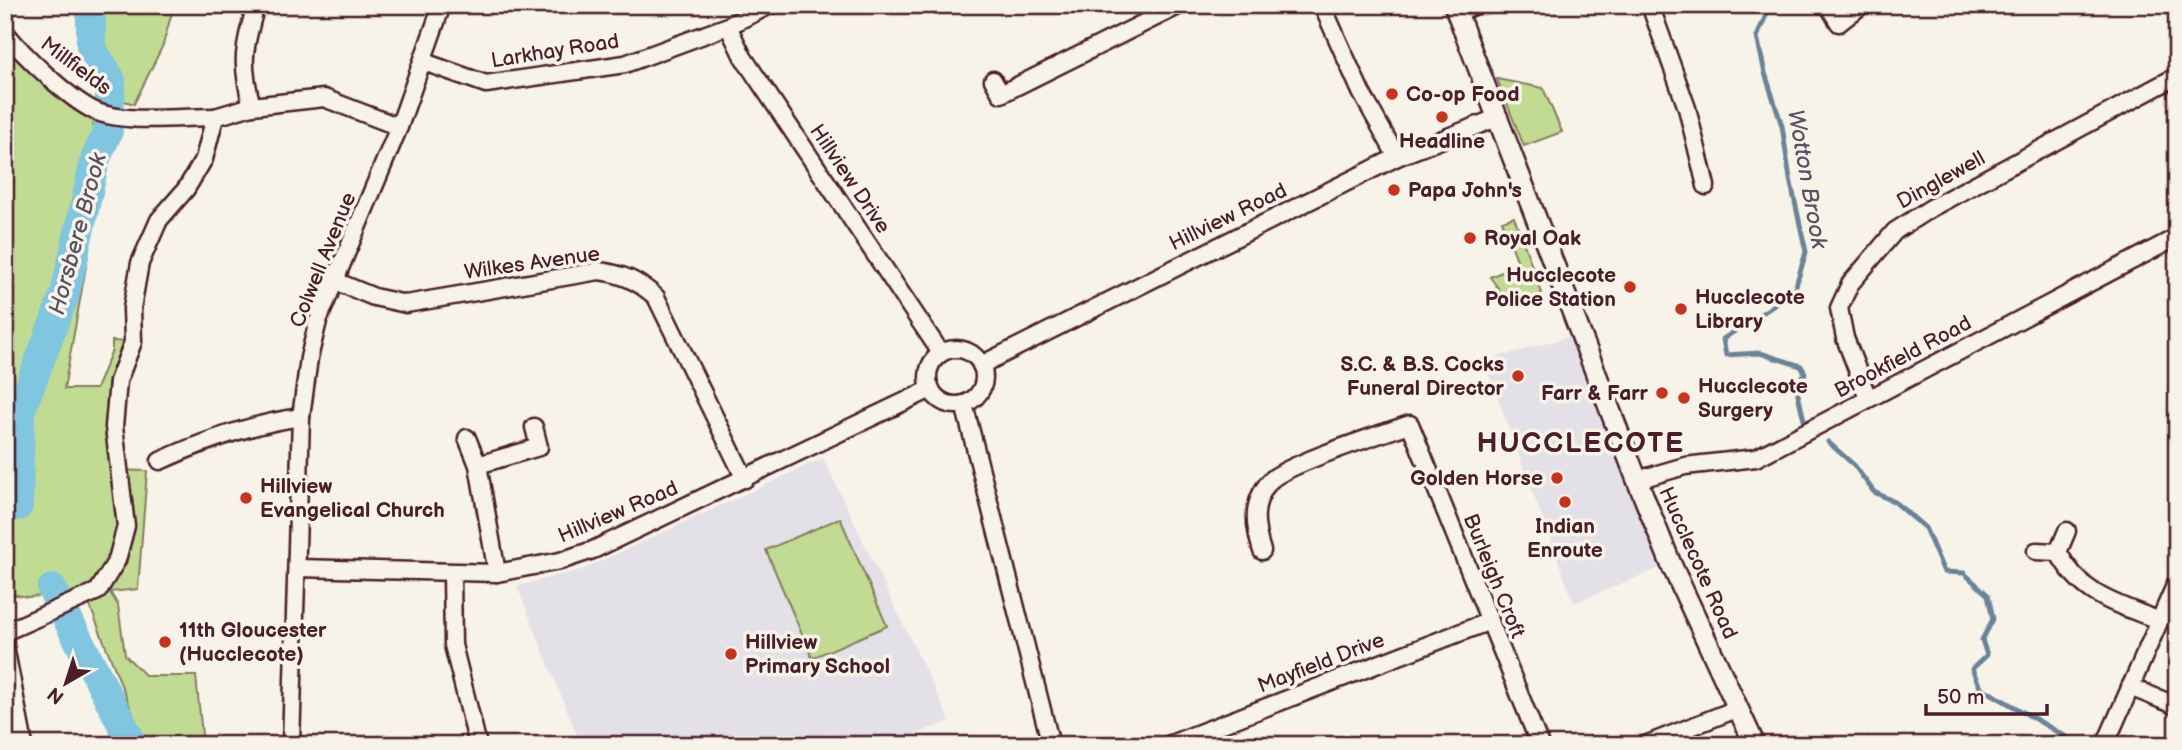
<svg xmlns="http://www.w3.org/2000/svg" width="2182" height="750" font-family="'Balsamiq Sans',sans-serif">
	<style>
		.built { fill: #e3e0e7 }
		.green { fill: #c1db92; stroke: #867d5e; stroke-width: 2 }
		.lines { fill: none; stroke-linecap: round; stroke-linejoin: round }
		.stream { stroke: #6a8398; stroke-width: 5 }
		.river { stroke: #80c6e1; stroke-width: 30 }
		.minor-casing { stroke: #4a1f2b; stroke-width: 21 }
		.tertiary-casing { stroke: #4a1f2b; stroke-width: 24 }
		.minor { stroke: #f7f3e8; stroke-width: 16 }
		.tertiary { stroke: #f7f3e8; stroke-width: 19 }
		.poi-dot { fill: #c8321e; stroke: #f7f3e8; stroke-width: 2.5 }
		.labels { text-anchor: middle; dominant-baseline: central; stroke-width: 7; stroke-linejoin: round; paint-order: stroke }
		.street-label { font-size: 21px; fill: #4a1f2b; stroke: #f7f3e8 }
		.poi-label { font-size: 21px; font-weight: bold; fill: #4a1f2b; stroke: #f7f3e8; text-anchor: start }
		.water-label { font-size: 23px; font-style: italic; fill: #5a5162; stroke: #f7f3e8 }
		.district-label { font-size: 28px; font-weight: bold; letter-spacing: 2px; fill: #4a1f2b; stroke: #f7f3e8 }
	</style>
	<rect width="100%" height="100%" fill="#f7f3e8"/>
	<filter id="ink" filterUnits="userSpaceOnUse"><feTurbulence type="fractalNoise" baseFrequency=".0143" numOctaves="2"/><feDisplacementMap in="SourceGraphic" scale="14" xChannelSelector="R" yChannelSelector="G"/><feConvolveMatrix kernelMatrix="1 2 1 2 8 2 1 2 1" color-interpolation-filters="sRGB"/></filter>
	<g filter="url(#ink)">
		<g class="built">
			<polygon points="1571,336 1662,567 1574,603 1484,361"/>
			<polygon points="823,458 950,721 888,745 581,745 517,586 584,569"/>
		</g>
		<g class="green">
			<polygon points="91,5 174,5 163,45 134,104 111,97 111,80 91,47"/>
			<path d="M5 32 96 111 93 126 121 128 104 166 64 389H96L112 350V341L127 342C110 390 103 420 112 470L147 471 138 589 110 592 118 605 125 655 146 676H196L203 745H145L88 601 105 592 28 597 5 593Z"/>
			<polygon points="1497,79 1543,88 1562,132 1524,146"/>
			<polygon points="1514,217 1542,293 1519,305 1510,304 1490,277 1519,265 1502,221"/>
			<polygon points="840,518 887,626 812,658 766,550"/>
			<polygon points="5,681 15,745 5,745"/>
		</g>
		<g class="lines">
			<g class="stream">
				<polyline points="1765,5 1766,15 1757,37 1765,73 1782,126 1790,179 1806,252 1794,292 1723,339 1726,355 1760,353 1801,366 1805,373 1796,386 1804,420"/>
				<polyline points="1828,442 1854,465 1874,492 1895,502 1925,528 1944,572 1964,573 1988,595 1993,619 1982,640 1987,655 1972,669 1980,687 2080,745"/>
			</g>
			<g class="river">
				<polyline points="18,506 20,412 65,294 95,160 108,131 111,80 91,47 91,5"/>
				<polyline points="52,589 133,745"/>
			</g>
			<defs>
				<g id="minor">
					<polyline points="1322,5 1361,92 1397,157"/>
					<polyline points="1650,5 1687,108 1706,186"/>
					<polyline points="1831,10 1839,23 1862,5"/>
					<polyline points="1457,13 1476,5"/>
					<polyline points="728,26 743,57 941,353"/>
					<path d="M5 32C23 55 69 99 95 111 124 124 183 117 215 117"/>
					<polyline points="424,62 486,84 625,64 728,26 770,5"/>
					<polyline points="993,80 1001,94 1180,5"/>
					<path d="M252 106C240 62 244 48 256 5"/>
					<path d="M335 281 374 297 406 304 599 271C623 274 638 281 656 297L745 479"/>
					<circle cx="956" cy="377" r="28"/>
					<polyline points="981,365 1397,157 1499,117"/>
					<polyline points="1868,398 1845,338 1839,308 1850,284 1895,231 1931,208 2177,76"/>
					<polyline points="964,404 1051,745"/>
					<polyline points="467,438 478,465"/>
					<path d="M160 461C206 440 251 424 301 417"/>
					<polyline points="1637,480 1685,466 1756,458 2177,237"/>
					<path d="M1262 551C1254 526 1251 502 1270 481 1286 464 1384 433 1410 424L1540 745"/>
					<path d="M2036 551 2058 552C2082 596 2114 603 2158 620"/>
					<polyline points="2058,552 2067,531"/>
					<polyline points="297,568 497,573 560,561 593,550 931,389"/>
					<polyline points="452,573 453,645 478,745"/>
					<polyline points="497,573 478,465 539,447 534,427"/>
					<polyline points="5,632 98,591 117,560 126,526 114,427 118,381 133,342 132,308 140,263 159,220 186,189 204,159 215,117 252,106 324,98 399,127"/>
					<polyline points="5,646 24,745"/>
					<polyline points="2130,687 2177,706"/>
					<polyline points="291,745 301,417 309,358 318,321 399,127 442,5"/>
					<polyline points="1168,745 1490,621"/>
					<polyline points="1645,745 1739,708"/>
					<polyline points="2105,745 2177,581"/>
				</g>
				<polyline id="tertiary" points="1454,5 1637,480 1671,564 1755,745"/>
			</defs>
			<use href="#minor" class="minor-casing"/>
			<use href="#tertiary" class="tertiary-casing"/>
			<use href="#minor" class="minor"/>
			<use href="#tertiary" class="tertiary"/>
		</g>
	</g>
	<g class="poi-dot">
		<circle cx="1392" cy="94" r="7"/>
		<circle cx="1442" cy="117" r="7"/>
		<circle cx="1394" cy="190" r="7"/>
		<circle cx="1470" cy="238" r="7"/>
		<circle cx="1630" cy="287" r="7"/>
		<circle cx="1681" cy="309" r="7"/>
		<circle cx="1518" cy="376" r="7"/>
		<circle cx="1662" cy="393" r="7"/>
		<circle cx="1684" cy="398" r="7"/>
		<circle cx="1557" cy="478" r="7"/>
		<circle cx="246" cy="498" r="7"/>
		<circle cx="1565" cy="502" r="7"/>
		<circle cx="165" cy="642" r="7"/>
		<circle cx="731" cy="654" r="7"/>
	</g>
	<g class="labels">
		<g class="street-label">
			<text transform="translate(555 51) rotate(-9)">Larkhay Road</text>
			<text transform="translate(76 66) rotate(37)">Millfields</text>
			<text transform="translate(850 179) rotate(56)">Hillview Drive</text>
			<text transform="translate(1941 180) rotate(-29)">Dinglewell</text>
			<text transform="translate(1228 217) rotate(-26)">Hillview Road</text>
			<text transform="translate(323 260) rotate(-68)">Colwell Avenue</text>
			<text transform="translate(532 263) rotate(-8)">Wilkes Avenue</text>
			<text transform="translate(1903 357) rotate(-28)">Brookfield Road</text>
			<text transform="translate(618 512) rotate(-23)">Hillview Road</text>
			<text transform="translate(1698 563) rotate(66)">Hucclecote Road</text>
			<text transform="translate(1494 576) rotate(68)">Burleigh Croft</text>
			<text transform="translate(1321 663) rotate(-21)">Mayfield Drive</text>
		</g>
		<g class="poi-label">
			<text x="1406" y="94">Co-op Food</text>
			<text x="1442" y="141" text-anchor="middle">Headline</text>
			<text x="1408" y="190">Papa John's</text>
			<text x="1484" y="238">Royal Oak</text>
			<text x="1616" y="275" text-anchor="end">Hucclecote<tspan x="1616" dy="24">Police Station</tspan></text>
			<text x="1695" y="297">Hucclecote<tspan x="1695" dy="24">Library</tspan></text>
			<text x="1504" y="364" text-anchor="end">S.C. &amp; B.S. Cocks<tspan x="1504" dy="24">Funeral Director</tspan></text>
			<text x="1698" y="386">Hucclecote<tspan x="1698" dy="24">Surgery</tspan></text>
			<text x="1648" y="393" text-anchor="end">Farr &amp; Farr</text>
			<text x="1543" y="478" text-anchor="end">Golden Horse</text>
			<text x="260" y="486">Hillview<tspan x="260" dy="24">Evangelical Church</tspan></text>
			<text x="1565" y="526" text-anchor="middle">Indian<tspan x="1565" dy="24">Enroute</tspan></text>
			<text x="179" y="630">11th Gloucester<tspan x="179" dy="24">(Hucclecote)</tspan></text>
			<text x="745" y="642">Hillview<tspan x="745" dy="24">Primary School</tspan></text>
		</g>
		<g class="water-label">
			<text transform="translate(1807 179) rotate(80)">Wotton Brook</text>
			<text transform="translate(78 234) rotate(-75)">Horsbere Brook</text>
		</g>
		<g class="district-label">
			<text x="1581" y="443">HUCCLECOTE</text>
		</g>
	</g>
	<rect width="2182" height="750" fill="none" stroke="#f7f3e8" stroke-width="28"/>
	<rect x="14" y="14" width="2154" height="722" fill="none" stroke="#4a1f2b" stroke-width="2.5" filter="url(#ink)"/>
	<g transform="translate(66 683) rotate(219)" stroke="#f7f3e8" stroke-width="5" paint-order="stroke">
	<path d="M0-5L12 26L0 18L-12 26Z" fill="#4a1f2b"/>
	<text y="-10" font-size="19" font-weight="bold" text-anchor="middle" fill="#4a1f2b">N</text>
	</g>
	<path d="M1926 704v10h121v-10" fill="none" stroke="#4a1f2b" stroke-width="3.5"/>
	<text x="1937" y="704" font-size="21" fill="#4a1f2b" stroke="#f7f3e8" stroke-width="5" paint-order="stroke">50 m</text>
</svg>
